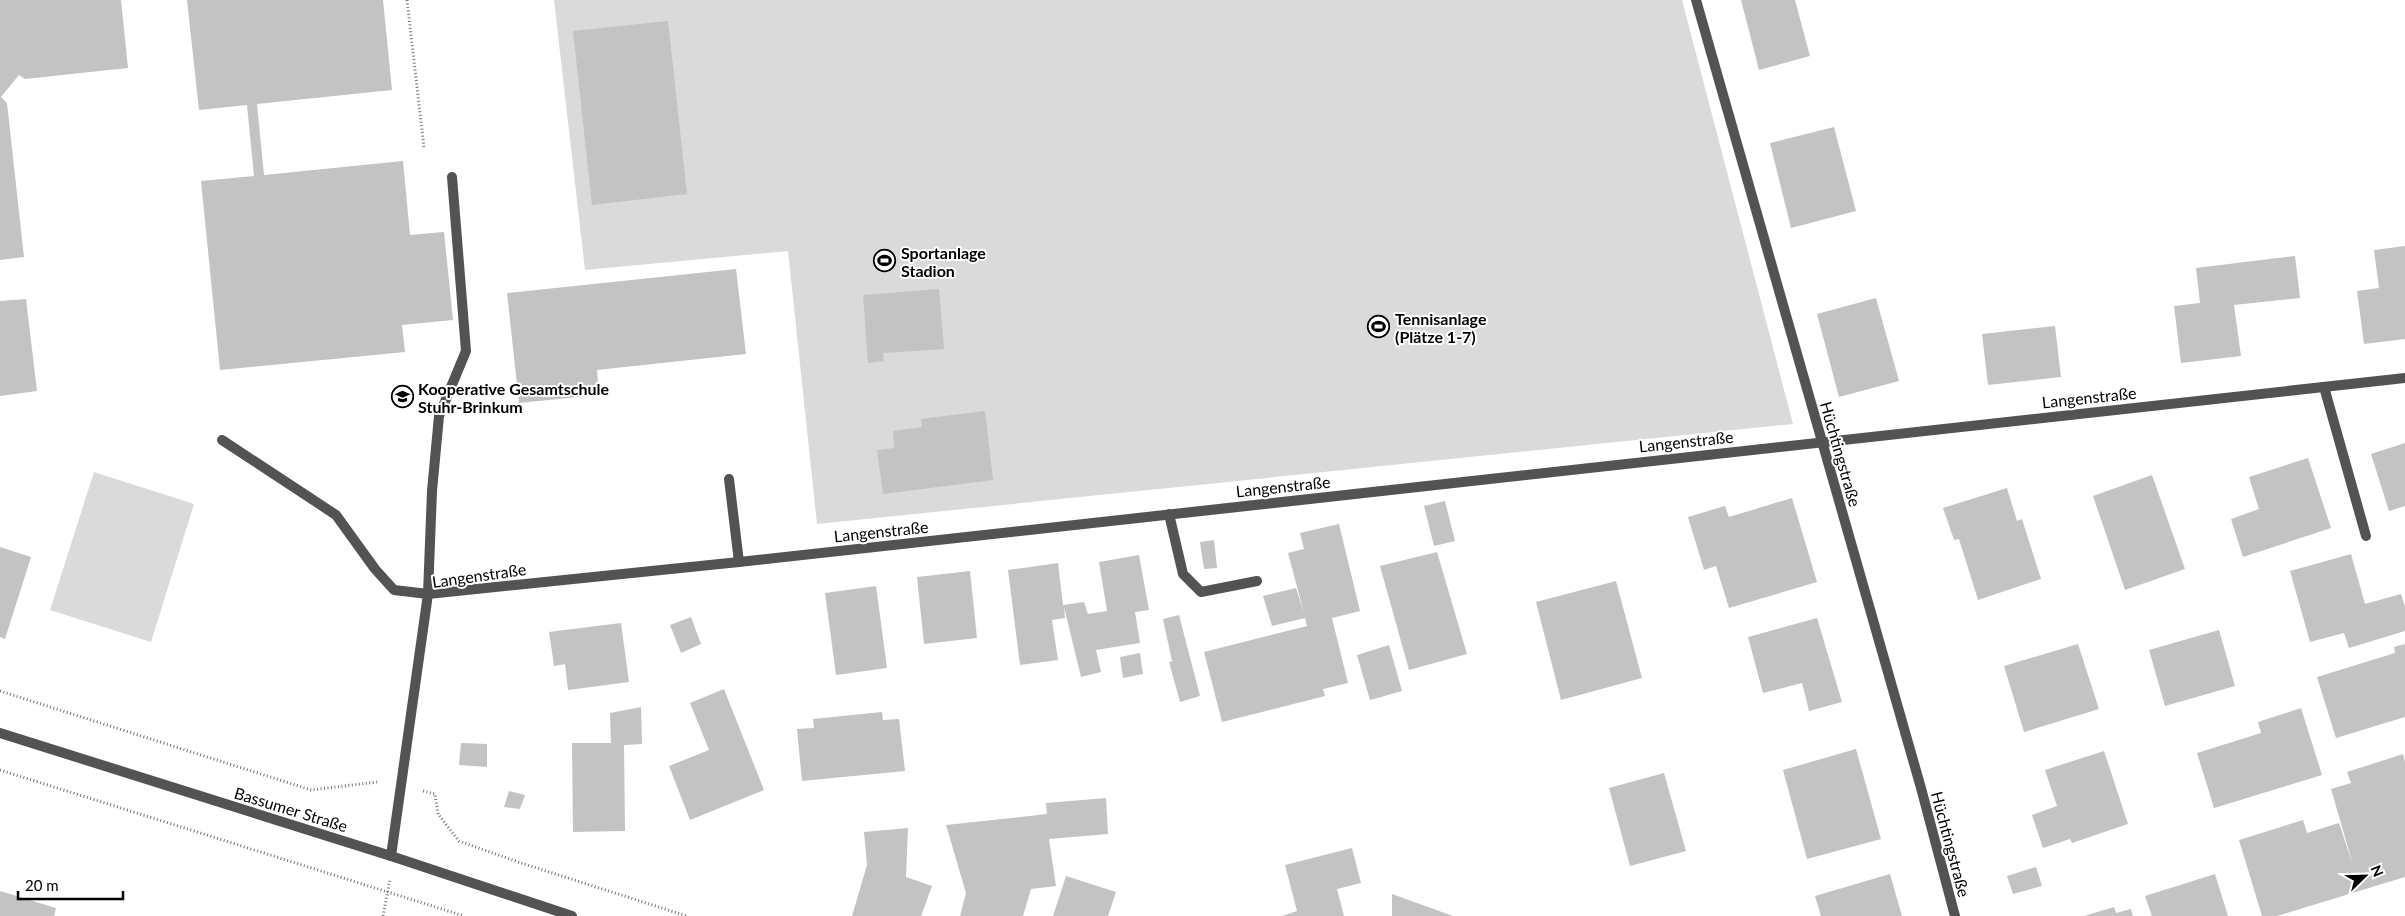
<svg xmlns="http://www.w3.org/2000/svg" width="2405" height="916" font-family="Lato,sans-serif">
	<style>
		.green { fill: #dadada }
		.building { fill: #c3c3c3 }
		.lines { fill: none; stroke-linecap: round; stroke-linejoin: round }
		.path { stroke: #757575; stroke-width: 3; stroke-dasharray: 1 2.5; stroke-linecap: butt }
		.service { stroke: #535353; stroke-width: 10 }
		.minor { stroke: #535353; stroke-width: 10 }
		.tertiary { stroke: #535353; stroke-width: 10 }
		.labels { text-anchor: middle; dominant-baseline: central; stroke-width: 4; stroke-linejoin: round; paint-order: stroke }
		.poi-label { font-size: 16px; font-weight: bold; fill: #000; stroke: #fff; text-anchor: start }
		.street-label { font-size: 16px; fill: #000; stroke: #fff }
	</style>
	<rect width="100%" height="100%" fill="#fff"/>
	<g class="green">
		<polygon points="554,0 1682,0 1793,424 817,524 788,251 585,270"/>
		<polygon points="94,472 194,504 151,642 50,610"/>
	</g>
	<g class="building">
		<polygon points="0,0 121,0 128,68 25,79 19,75 1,97 7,103 24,257 0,260"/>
		<polygon points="187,0 383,0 392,90 257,104 264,175 403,161 410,235 444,232 453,320 402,325 405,352 220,370 201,181 254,176 247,105 199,110"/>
		<polygon points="1741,0 1795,0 1810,56 1759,70"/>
		<polygon points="668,21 687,194 592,205 573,31"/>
		<polygon points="1834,127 1856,211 1791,228 1770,143"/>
		<polygon points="2405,246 2405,339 2364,344 2357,291 2379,288 2374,250"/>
		<polygon points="2295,256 2300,298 2234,305 2241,356 2181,363 2174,306 2200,303 2196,268"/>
		<polygon points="736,269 746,354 597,370 599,395 519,403 507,293"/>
		<polygon points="939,289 944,349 883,353 884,361 868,363 863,295"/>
		<polygon points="1876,298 1899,381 1839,397 1817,314"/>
		<polygon points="26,299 37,391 0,396 0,301"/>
		<polygon points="2055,326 2061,377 1988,385 1982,334"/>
		<polygon points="985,411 993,480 883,494 877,450 894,448 893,431 922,427 921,419"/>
		<polygon points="2405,443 2405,506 2389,511 2371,454"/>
		<polygon points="2308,458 2331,528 2243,557 2231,519 2259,509 2249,477"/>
		<polygon points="2152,475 2185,569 2125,590 2093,496"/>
		<polygon points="2007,488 2017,521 2022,519 2041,579 1978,600 1959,539 1954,540 1943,508"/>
		<polygon points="1792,498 1817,582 1729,608 1716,566 1704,570 1688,517 1725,506 1729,517"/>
		<polygon points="1445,501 1455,541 1434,546 1424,506"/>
		<polygon points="1339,524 1360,611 1332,618 1348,683 1323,689 1325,696 1222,722 1204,652 1307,626 1305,618 1272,626 1263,596 1296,588 1304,613 1288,553 1304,549 1300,533"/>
		<polygon points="1214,540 1217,568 1204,569 1200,542"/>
		<polygon points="0,547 31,557 5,639 0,637"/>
		<polygon points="1437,552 1467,654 1409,670 1380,566"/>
		<polygon points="2351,554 2365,604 2401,594 2405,607 2405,631 2349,648 2344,633 2310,642 2290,571"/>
		<polygon points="1139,555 1149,610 1135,612 1140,643 1096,650 1101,672 1081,677 1064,607 1065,618 1052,620 1058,660 1020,665 1008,570 1058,563 1063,605 1084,602 1088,614 1107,611 1099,562"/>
		<polygon points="970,571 977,638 924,644 917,577"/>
		<polygon points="1616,581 1642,678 1561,700 1536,602"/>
		<polygon points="876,586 887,668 836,675 825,593"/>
		<polygon points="1179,615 1200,696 1180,702 1169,662 1177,660 1172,661 1163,619"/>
		<polygon points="691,617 701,644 681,653 670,625"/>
		<polygon points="1817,618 1842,702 1809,711 1802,683 1763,693 1748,637"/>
		<polygon points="621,623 629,682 568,690 565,664 554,666 549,632"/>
		<polygon points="2219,630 2235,686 2165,706 2149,650"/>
		<polygon points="2078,644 2099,709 2024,732 2004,666"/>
		<polygon points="2405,644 2405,717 2336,738 2317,677 2395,653 2394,647"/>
		<polygon points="1389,645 1402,691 1370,700 1357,655"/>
		<polygon points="1140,653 1143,674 1123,678 1120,657"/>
		<polygon points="724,689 764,790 690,820 669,766 709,750 690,703"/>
		<polygon points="641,707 642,744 624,745 625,831 573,832 572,743 611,743 610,713"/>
		<polygon points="2301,708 2322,775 2214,808 2197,753 2261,733 2258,722"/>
		<polygon points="882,712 883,720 899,719 905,771 802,781 797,729 814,728 813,719"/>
		<polygon points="461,743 487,744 487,767 459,765"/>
		<polygon points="1856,749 1881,839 1807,859 1783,770"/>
		<polygon points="2104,751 2128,824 2072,843 2070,839 2043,848 2032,815 2057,806 2045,770"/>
		<polygon points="2403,754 2405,762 2405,877 2277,916 2262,916 2239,840 2303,820 2307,833 2339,823 2353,865 2331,789 2351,783 2347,772"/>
		<polygon points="1664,773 1686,851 1630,866 1609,788"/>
		<polygon points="509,791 525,795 520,809 504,807"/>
		<polygon points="1106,798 1108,834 1049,839 1056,886 1031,889 1023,916 960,916 966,893 946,825 1047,814 1046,803"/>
		<polygon points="908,828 906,877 932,886 921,916 852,916 867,865 864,832"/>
		<polygon points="1352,848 1361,883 1337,889 1344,916 1282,916 1297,911 1285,865"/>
		<polygon points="2036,867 2042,886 2013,894 2007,876"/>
		<polygon points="1890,874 1902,916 1821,916 1815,896"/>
		<polygon points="2215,874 2228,916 2152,916 2145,896"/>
		<polygon points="1066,876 1116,892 1108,916 1053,916"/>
		<polygon points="0,891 56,908 54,916 0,916"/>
		<polygon points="1392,894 1453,916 1392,916"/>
		<polygon points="2114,907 2116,913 2131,909 2133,916 2084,916"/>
	</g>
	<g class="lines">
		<g class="path">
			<polyline points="407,0 424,148"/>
			<polyline points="0,691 311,790 377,782"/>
			<polyline points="0,770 464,916"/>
			<polyline points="423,791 435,794 438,814 459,841 521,863 687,916"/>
			<polyline points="383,916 390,880"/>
		</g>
		<g class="service">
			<polyline points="2324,387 2366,536"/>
			<polyline points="222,440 336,515 375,569 394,590 428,594 432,491 439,416 466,351 452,177"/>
			<polyline points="729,479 739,562"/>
			<polyline points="1169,514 1183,574 1201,592 1257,581"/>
		</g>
		<g class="minor">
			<polyline points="1696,0 1921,788 1955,916"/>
			<polyline points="391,856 428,594 739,562 2405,378"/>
		</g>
		<polyline class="tertiary" points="0,733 391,856 572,916"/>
	</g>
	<defs>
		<symbol id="stadium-ring" viewBox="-11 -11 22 22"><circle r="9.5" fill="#fff" stroke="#000" stroke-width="1.5"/><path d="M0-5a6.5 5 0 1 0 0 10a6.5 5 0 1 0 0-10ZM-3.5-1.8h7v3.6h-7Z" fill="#000"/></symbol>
		<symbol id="school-ring" viewBox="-11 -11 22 22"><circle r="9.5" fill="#fff" stroke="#000" stroke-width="1.5"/><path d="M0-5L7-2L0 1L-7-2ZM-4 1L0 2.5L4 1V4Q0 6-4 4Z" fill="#000"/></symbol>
	</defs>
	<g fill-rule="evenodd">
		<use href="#stadium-ring" x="872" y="248" width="25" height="25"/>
		<use href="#stadium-ring" x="1366" y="314" width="25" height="25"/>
		<use href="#school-ring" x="390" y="384" width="25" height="25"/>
	</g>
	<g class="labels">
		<g class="poi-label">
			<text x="901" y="252">Sportanlage<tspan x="901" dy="18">Stadion</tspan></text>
			<text x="1395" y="318">Tennisanlage<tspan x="1395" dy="18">(Plätze 1-7)</tspan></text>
			<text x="418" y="388">Kooperative Gesamtschule<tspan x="418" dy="18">Stuhr-Brinkum</tspan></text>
		</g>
		<g class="street-label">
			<text transform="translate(2089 397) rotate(-6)">Langenstraße</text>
			<text transform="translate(1686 441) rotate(-6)">Langenstraße</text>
			<text transform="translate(1841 454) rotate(74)">Hüchtingstraße</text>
			<text transform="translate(1283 486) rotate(-6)">Langenstraße</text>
			<text transform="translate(881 531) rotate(-6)">Langenstraße</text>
			<text transform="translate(479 575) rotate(-8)">Langenstraße</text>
			<text transform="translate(291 809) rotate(17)">Bassumer Straße</text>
			<text transform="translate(1951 844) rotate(75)">Hüchtingstraße</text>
		</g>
	</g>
	<g transform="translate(2365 876) rotate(67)" stroke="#ffffff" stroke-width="4" paint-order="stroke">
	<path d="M0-4L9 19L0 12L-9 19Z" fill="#000000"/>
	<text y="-8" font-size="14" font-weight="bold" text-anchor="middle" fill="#000000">N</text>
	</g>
	<path d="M18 891v8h105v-8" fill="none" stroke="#000000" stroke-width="2.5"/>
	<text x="25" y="891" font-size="15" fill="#000000" stroke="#ffffff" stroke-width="4" paint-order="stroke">20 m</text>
</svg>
